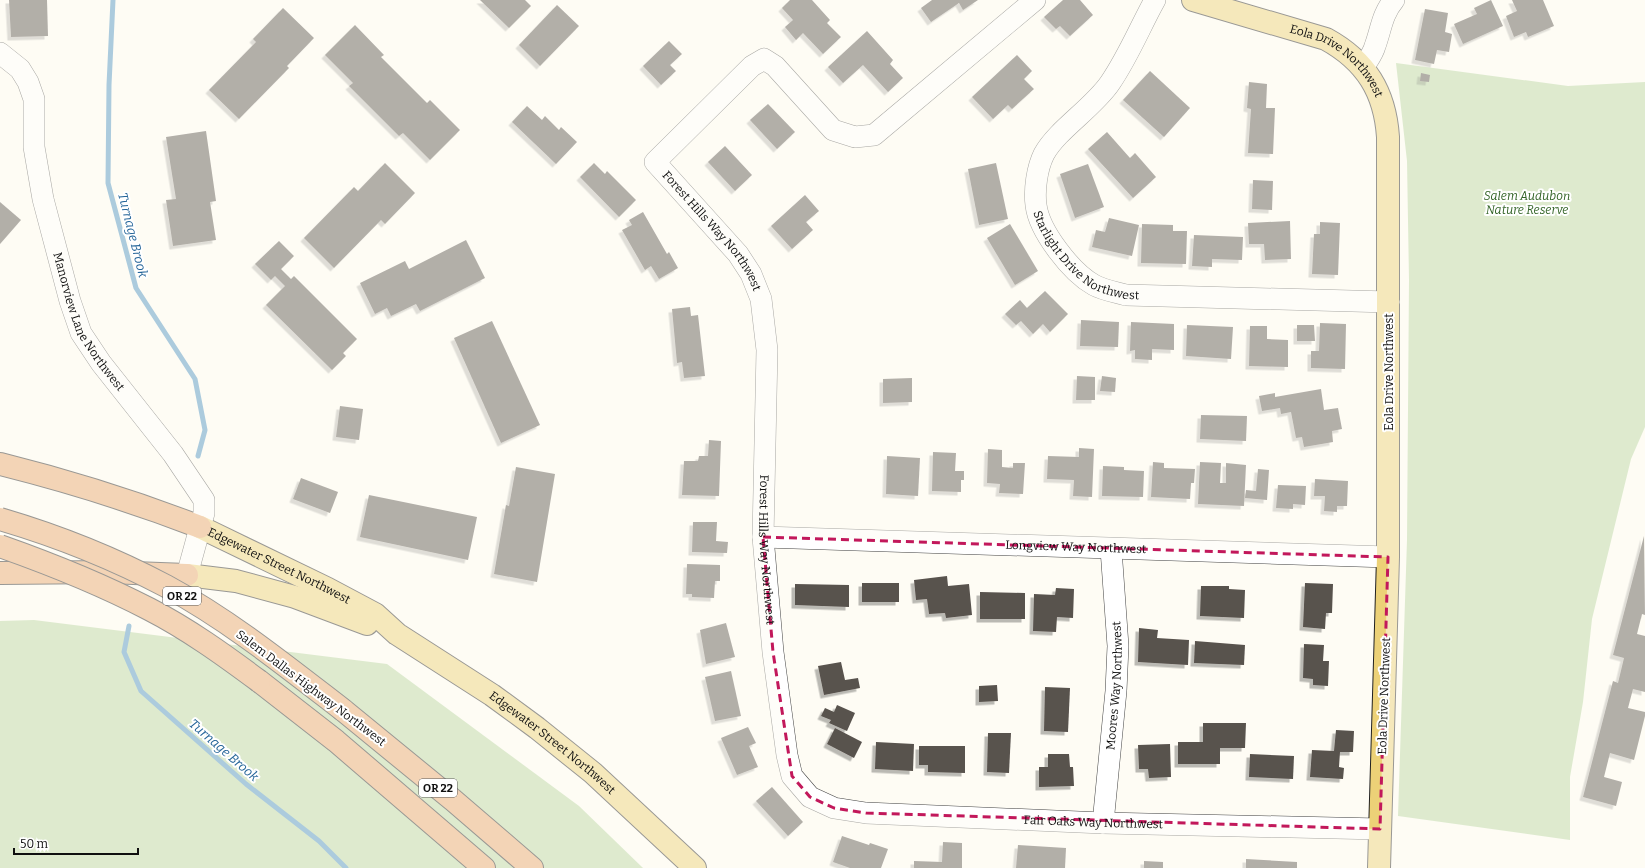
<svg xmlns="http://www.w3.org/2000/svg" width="1645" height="868" font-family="Bitter,serif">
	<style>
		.forest { fill: #b8d6a1 }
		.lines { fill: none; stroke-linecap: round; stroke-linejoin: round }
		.stream { stroke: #4b91c1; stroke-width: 5 }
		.building { fill: #58524d; filter: url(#shadow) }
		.minor-casing { stroke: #434343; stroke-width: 22 }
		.major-casing { stroke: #212121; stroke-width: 24 }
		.highway-casing { stroke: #212121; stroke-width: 24 }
		.minor { stroke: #fff; stroke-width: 21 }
		.major { stroke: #ecd177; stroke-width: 22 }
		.highway { stroke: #e7a46a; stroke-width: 22 }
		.highway-bridge-casing { stroke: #212121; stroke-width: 24; stroke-linecap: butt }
		.highway-bridge { stroke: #e7a46a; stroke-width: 22 }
		.marked { fill: none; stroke: #c2185b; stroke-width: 3; stroke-dasharray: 8 5; stroke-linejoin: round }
		.labels { text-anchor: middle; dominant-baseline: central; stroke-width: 4; stroke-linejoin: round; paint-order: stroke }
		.shield { fill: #fff; stroke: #585858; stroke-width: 1 }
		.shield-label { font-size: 11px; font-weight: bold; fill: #101010 }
		.street-label { font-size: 12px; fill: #101010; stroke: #fff }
		.park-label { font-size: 12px; font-style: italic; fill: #326326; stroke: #fff }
		.water-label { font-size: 13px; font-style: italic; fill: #246498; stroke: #fff }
	</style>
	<defs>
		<filter id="shadow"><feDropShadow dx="-3.5" dy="3.5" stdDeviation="0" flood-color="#0004"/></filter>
	</defs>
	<rect width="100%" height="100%" fill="#fefcf4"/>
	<g class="forest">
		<polygon points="1396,63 1568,86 1645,82 1645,427 1631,459 1592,619 1583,702 1570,777 1570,840 1398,816 1407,540 1409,280 1407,161"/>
		<polygon points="34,620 387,664 579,806 643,868 0,868 0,621"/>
	</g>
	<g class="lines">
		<g class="stream">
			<polyline points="113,0 109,85 108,183 136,288 195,379 205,430 198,456"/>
			<polyline points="129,626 124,652 141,691 246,784 319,841 346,868"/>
		</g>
	</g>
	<g class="building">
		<polygon points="9,0 47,0 48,36 11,37"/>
		<polygon points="480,0 525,0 531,6 509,28"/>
		<polygon points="790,0 812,0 830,20 827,23 841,37 823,54 803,33 796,40 785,27 793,20 782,8"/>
		<polygon points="932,0 978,0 963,10 959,3 931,22 921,8"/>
		<polygon points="1063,0 1080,0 1093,15 1070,36 1060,26 1056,29 1044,17"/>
		<polygon points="1491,0 1503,26 1463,44 1454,24 1477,14 1474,8"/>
		<polygon points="1512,0 1543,0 1554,26 1528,37 1526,32 1514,37 1506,16 1517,11"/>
		<polygon points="557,5 579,26 540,66 519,45"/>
		<polygon points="283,8 314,38 287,66 289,68 239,119 209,90 256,42 253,39"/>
		<polygon points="1425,9 1448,13 1445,32 1452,34 1449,52 1437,50 1434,64 1415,60"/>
		<polygon points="355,25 384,55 381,57 427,103 430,100 460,130 430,160 403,133 399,136 349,86 353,83 325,55"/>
		<polygon points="867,31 893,60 890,64 903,78 888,92 863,65 843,83 828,67"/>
		<polygon points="669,41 682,54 670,65 676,71 661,85 643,66"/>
		<polygon points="1017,55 1032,71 1024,79 1034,89 1012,109 1008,105 993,119 972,97"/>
		<polygon points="1150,71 1190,108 1164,137 1123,100"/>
		<polygon points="1421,73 1430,75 1429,82 1420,81"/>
		<polygon points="1249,82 1267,84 1266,108 1275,108 1273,154 1248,153 1251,109 1247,108"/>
		<polygon points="768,104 795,132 777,149 750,120"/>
		<polygon points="527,106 542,120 545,116 559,130 561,127 577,142 556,164 512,122"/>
		<polygon points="206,131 216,201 210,202 216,240 173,246 166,200 176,199 166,137"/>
		<polygon points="1107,132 1130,158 1135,153 1156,177 1133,198 1088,149"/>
		<polygon points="725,146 752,175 735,191 708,162"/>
		<polygon points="385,163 415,193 385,224 381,220 334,268 304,238 354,187 358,191"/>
		<polygon points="594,163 605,174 607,171 636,200 619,217 580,177"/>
		<polygon points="996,163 1008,219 979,225 968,169"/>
		<polygon points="1088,164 1104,207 1075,218 1060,174"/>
		<polygon points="1253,180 1273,181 1272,210 1252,209"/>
		<polygon points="805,195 819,211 806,222 813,230 792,249 771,226"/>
		<polygon points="0,202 21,220 0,244"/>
		<polygon points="643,212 667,254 669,252 678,268 659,279 651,266 645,270 622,230 632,225 629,220"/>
		<polygon points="1109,218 1139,225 1132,256 1092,247 1096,230 1105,232"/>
		<polygon points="1290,221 1291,259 1265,260 1264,244 1249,244 1248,223"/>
		<polygon points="1320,222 1340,223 1338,275 1312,274 1314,234 1320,234"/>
		<polygon points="1010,224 1038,271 1015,285 987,238"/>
		<polygon points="1142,224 1173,225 1173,231 1187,231 1186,264 1141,263"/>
		<polygon points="1194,235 1243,237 1242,260 1212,259 1212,267 1192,266"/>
		<polygon points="466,240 485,278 420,311 416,304 391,316 387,308 375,314 360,283 405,261 409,269"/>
		<polygon points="279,241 294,256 281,269 291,279 294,276 357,339 343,353 346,356 332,370 266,305 285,286 275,276 271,280 255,264"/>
		<polygon points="1045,291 1068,314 1050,332 1043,324 1033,334 1021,321 1016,325 1005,314 1020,300 1027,308"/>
		<polygon points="690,307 691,316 698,315 705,376 684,378 682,362 677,363 672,309"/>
		<polygon points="1081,320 1119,322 1118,347 1080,346"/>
		<polygon points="492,321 540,425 501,443 454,338"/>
		<polygon points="1131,322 1174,324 1174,350 1152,349 1152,360 1135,359 1135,350 1130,351"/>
		<polygon points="1320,323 1346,324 1345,369 1311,368 1311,351 1319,351"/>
		<polygon points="1187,325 1233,327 1231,359 1186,356"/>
		<polygon points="1297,325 1314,325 1315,341 1297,341"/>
		<polygon points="1250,326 1267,326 1267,339 1288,340 1288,367 1249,366"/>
		<polygon points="1077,376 1095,377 1095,400 1076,400"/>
		<polygon points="1102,376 1116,378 1115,392 1100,391"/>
		<polygon points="912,378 912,402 883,403 883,379"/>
		<polygon points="1321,389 1324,410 1338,408 1342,429 1332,431 1333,442 1304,447 1302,437 1296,438 1291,412 1281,414 1280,408 1262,411 1259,396 1275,393 1275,397"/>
		<polygon points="340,406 363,409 359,440 336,437"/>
		<polygon points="1201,415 1247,416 1246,441 1200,439"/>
		<polygon points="709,440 721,441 719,496 682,495 684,461 698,461 699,456 708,456"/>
		<polygon points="1079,448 1094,449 1092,497 1073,496 1074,480 1047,479 1048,456 1079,457"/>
		<polygon points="988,449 1002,450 1002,467 1013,468 1013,463 1025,463 1023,494 999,493 1000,484 987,483"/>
		<polygon points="933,452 956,453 955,471 964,471 964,480 961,480 961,492 932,491"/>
		<polygon points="887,456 920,458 918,496 886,494"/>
		<polygon points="1153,462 1164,463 1164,468 1195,469 1194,483 1191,483 1190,499 1151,497"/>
		<polygon points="1200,462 1221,463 1220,483 1226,483 1226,463 1246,465 1244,506 1198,504"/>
		<polygon points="1103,466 1124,467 1124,470 1144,471 1143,497 1102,496"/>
		<polygon points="516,467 555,474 537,582 494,574 506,505 509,506"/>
		<polygon points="1258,469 1269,470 1267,500 1245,498 1246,490 1256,491"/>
		<polygon points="301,478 338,492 330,513 293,499"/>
		<polygon points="1315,479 1348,481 1347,506 1337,506 1337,512 1324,511 1325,496 1314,496"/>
		<polygon points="1278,485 1306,486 1305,505 1293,504 1293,509 1276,508"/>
		<polygon points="369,495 477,517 468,560 360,537"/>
		<polygon points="693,522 717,522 716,541 728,542 727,553 692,552"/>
		<polygon points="1644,536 1645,615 1642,614 1637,634 1645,636 1645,692 1633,689 1628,708 1645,712 1645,716 1634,760 1610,753 1604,777 1622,782 1616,806 1583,797 1613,681 1618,683 1624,658 1613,655"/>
		<polygon points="687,564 720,565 720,581 715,581 714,598 692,597 692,594 686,594"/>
		<polygon points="947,576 948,586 969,584 972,615 946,618 945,613 929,614 927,599 916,600 914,580"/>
		<rect x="862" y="583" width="37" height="19"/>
		<polygon points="1305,583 1333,584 1332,613 1326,613 1325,629 1303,627"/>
		<polygon points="795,584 849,585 849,607 795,605"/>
		<polygon points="1201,586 1229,586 1229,589 1245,590 1244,618 1200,616"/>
		<polygon points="1056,588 1074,589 1073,618 1057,617 1056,632 1033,631 1034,594 1055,595"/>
		<polygon points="980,592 1025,593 1025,619 980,619"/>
		<polygon points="726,623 735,657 706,664 700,630"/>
		<polygon points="1139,628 1158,630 1157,638 1189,640 1188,665 1138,662"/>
		<polygon points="1195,641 1245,645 1244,665 1194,663"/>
		<polygon points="1304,644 1324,645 1323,661 1329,661 1328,686 1313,685 1313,679 1303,678"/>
		<polygon points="841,662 845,680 858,678 860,688 824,695 818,666"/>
		<polygon points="731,671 741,716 715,721 705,677"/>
		<polygon points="997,685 998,701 979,702 979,686"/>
		<polygon points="1045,687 1070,688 1068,732 1044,731"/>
		<polygon points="837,705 855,713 847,731 829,723 831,720 821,716 825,708 834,712"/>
		<polygon points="1203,723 1246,723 1245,748 1220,748 1220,764 1178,764 1178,742 1203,742"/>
		<polygon points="748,727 756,743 749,746 758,767 737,775 721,738"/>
		<polygon points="835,728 862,742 854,758 827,744"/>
		<polygon points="1336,730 1354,731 1353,752 1340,752 1339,767 1344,768 1343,779 1310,777 1312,750 1334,751"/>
		<polygon points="988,733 1011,733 1009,773 987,772"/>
		<polygon points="876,742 914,744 913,771 875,769"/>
		<polygon points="1170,744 1171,777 1149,778 1148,769 1139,769 1138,745"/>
		<polygon points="919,746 965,746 965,773 928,772 928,765 919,765"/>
		<polygon points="1048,754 1069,754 1070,767 1073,767 1074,786 1039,787 1039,767 1048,767"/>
		<polygon points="1250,754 1294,756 1293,779 1249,777"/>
		<polygon points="772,787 803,822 788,836 756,801"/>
		<polygon points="842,836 869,845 870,843 888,849 881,868 850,868 833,862"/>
		<polygon points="943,842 962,843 962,868 914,868 914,861 942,862"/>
		<polygon points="1018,845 1066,848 1065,868 1016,868"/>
		<polygon points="1246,859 1297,862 1297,868 1246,868"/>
		<polygon points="1144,861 1163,862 1163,868 1144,868"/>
	</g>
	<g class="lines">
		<defs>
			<g id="minor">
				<path id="s1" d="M1035 0 874 135 855 137 833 130 775 66 764 59 752 66 655 162 738 254 751 274 761 299 767 350 763 537 773 652 787 755 792 776 810 797 834 808 866 813 1103 823 1380 829"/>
				<path id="s2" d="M1155 0C1140 27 1128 57 1110 83 1093 108 1057 130 1044 154 1037 168 1034 190 1036 205 1039 231 1071 272 1094 285 1103 290 1115 292 1126 295L1389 302"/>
				<path id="s3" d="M0 53 20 69 28 82 34 99V147L43 199 70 301 81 333 101 363 173 454 204 500V513L187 575"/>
				<path d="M1363 68C1367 61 1373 54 1375 46 1381 30 1382 14 1394 0"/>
				<path id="s4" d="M763 537 1388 557"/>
				<path id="s5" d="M1103 823 1116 691 1118 646 1111 549"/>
			</g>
			<g id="major">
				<path id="s6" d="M1193 0 1326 39C1366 61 1385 92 1388 137V557L1379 868"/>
				<path id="s7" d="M200 527 328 589 375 614 397 634 492 695 537 728 593 773 695 868"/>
				<polyline points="187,575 236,581 295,597 367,624"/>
			</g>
			<g id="highway">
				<path d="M0 464C68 481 135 502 200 527"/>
				<polyline points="0,573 107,572 187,575"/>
				<polyline points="259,681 336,741 484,868"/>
				<polyline points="343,710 453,800 532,868"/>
			</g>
		</defs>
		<use href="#minor" class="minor-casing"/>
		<use href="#major" class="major-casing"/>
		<use href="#highway" class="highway-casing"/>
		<use href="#minor" class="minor"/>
		<use href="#major" class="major"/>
		<use href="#highway" class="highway"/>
		<defs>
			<g id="highway-bridge">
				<path d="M0 519C58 536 113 558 166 586 229 620 286 666 343 710"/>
				<path d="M0 546C51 564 101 584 149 609 188 629 224 655 259 681"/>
			</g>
		</defs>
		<use href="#highway-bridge" class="highway-bridge-casing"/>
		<use href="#highway-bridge" class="highway-bridge"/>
	</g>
	<path d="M0 0H1645V868H0ZM763 537 1388 557 1380 829 866 813 834 808 810 797 792 776 773 652Z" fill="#fefcf4" fill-opacity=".55" fill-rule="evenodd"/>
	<path class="marked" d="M763 537 1388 557 1380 829 866 813 834 808 810 797 792 776 773 652Z"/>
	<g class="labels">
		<g class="shield">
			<rect x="163" y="587" width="38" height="18" rx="3"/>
			<rect x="419" y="779" width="38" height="18" rx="3"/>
		</g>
		<g class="shield-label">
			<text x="182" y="596">OR 22</text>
			<text x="438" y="788">OR 22</text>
		</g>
		<g class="street-label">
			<text stroke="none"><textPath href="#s6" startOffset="160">Eola Drive Northwest</textPath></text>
			<text stroke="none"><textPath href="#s1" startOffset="592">Forest Hills Way Northwest</textPath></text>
			<text stroke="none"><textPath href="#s2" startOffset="321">Starlight Drive Northwest</textPath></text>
			<text stroke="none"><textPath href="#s3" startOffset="292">Manorview Lane Northwest</textPath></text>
			<text transform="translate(1389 372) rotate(-90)">Eola Drive Northwest</text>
			<text stroke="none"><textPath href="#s4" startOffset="313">Longview Way Northwest</textPath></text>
			<text stroke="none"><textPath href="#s1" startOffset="928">Forest Hills Way Northwest</textPath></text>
			<text stroke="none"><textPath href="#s7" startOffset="88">Edgewater Street Northwest</textPath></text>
			<text stroke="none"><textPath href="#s5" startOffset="138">Moores Way Northwest</textPath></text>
			<text transform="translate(311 688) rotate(37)">Salem Dallas Highway Northwest</text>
			<text transform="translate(1384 696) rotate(-88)">Eola Drive Northwest</text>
			<text stroke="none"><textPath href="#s7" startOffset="415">Edgewater Street Northwest</textPath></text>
			<text stroke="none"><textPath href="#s1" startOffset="1470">Fair Oaks Way Northwest</textPath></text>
		</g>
		<g class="park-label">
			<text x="1527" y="196">Salem Audubon<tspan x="1527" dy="14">Nature Reserve</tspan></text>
		</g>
		<g class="water-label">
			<text transform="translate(133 235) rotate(76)">Turnage Brook</text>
			<text transform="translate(224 750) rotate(41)">Turnage Brook</text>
		</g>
	</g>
	<path d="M14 848v6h124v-6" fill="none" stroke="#101010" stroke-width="2"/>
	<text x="20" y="848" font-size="12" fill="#101010" stroke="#ffffff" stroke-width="3" paint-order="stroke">50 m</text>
</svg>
